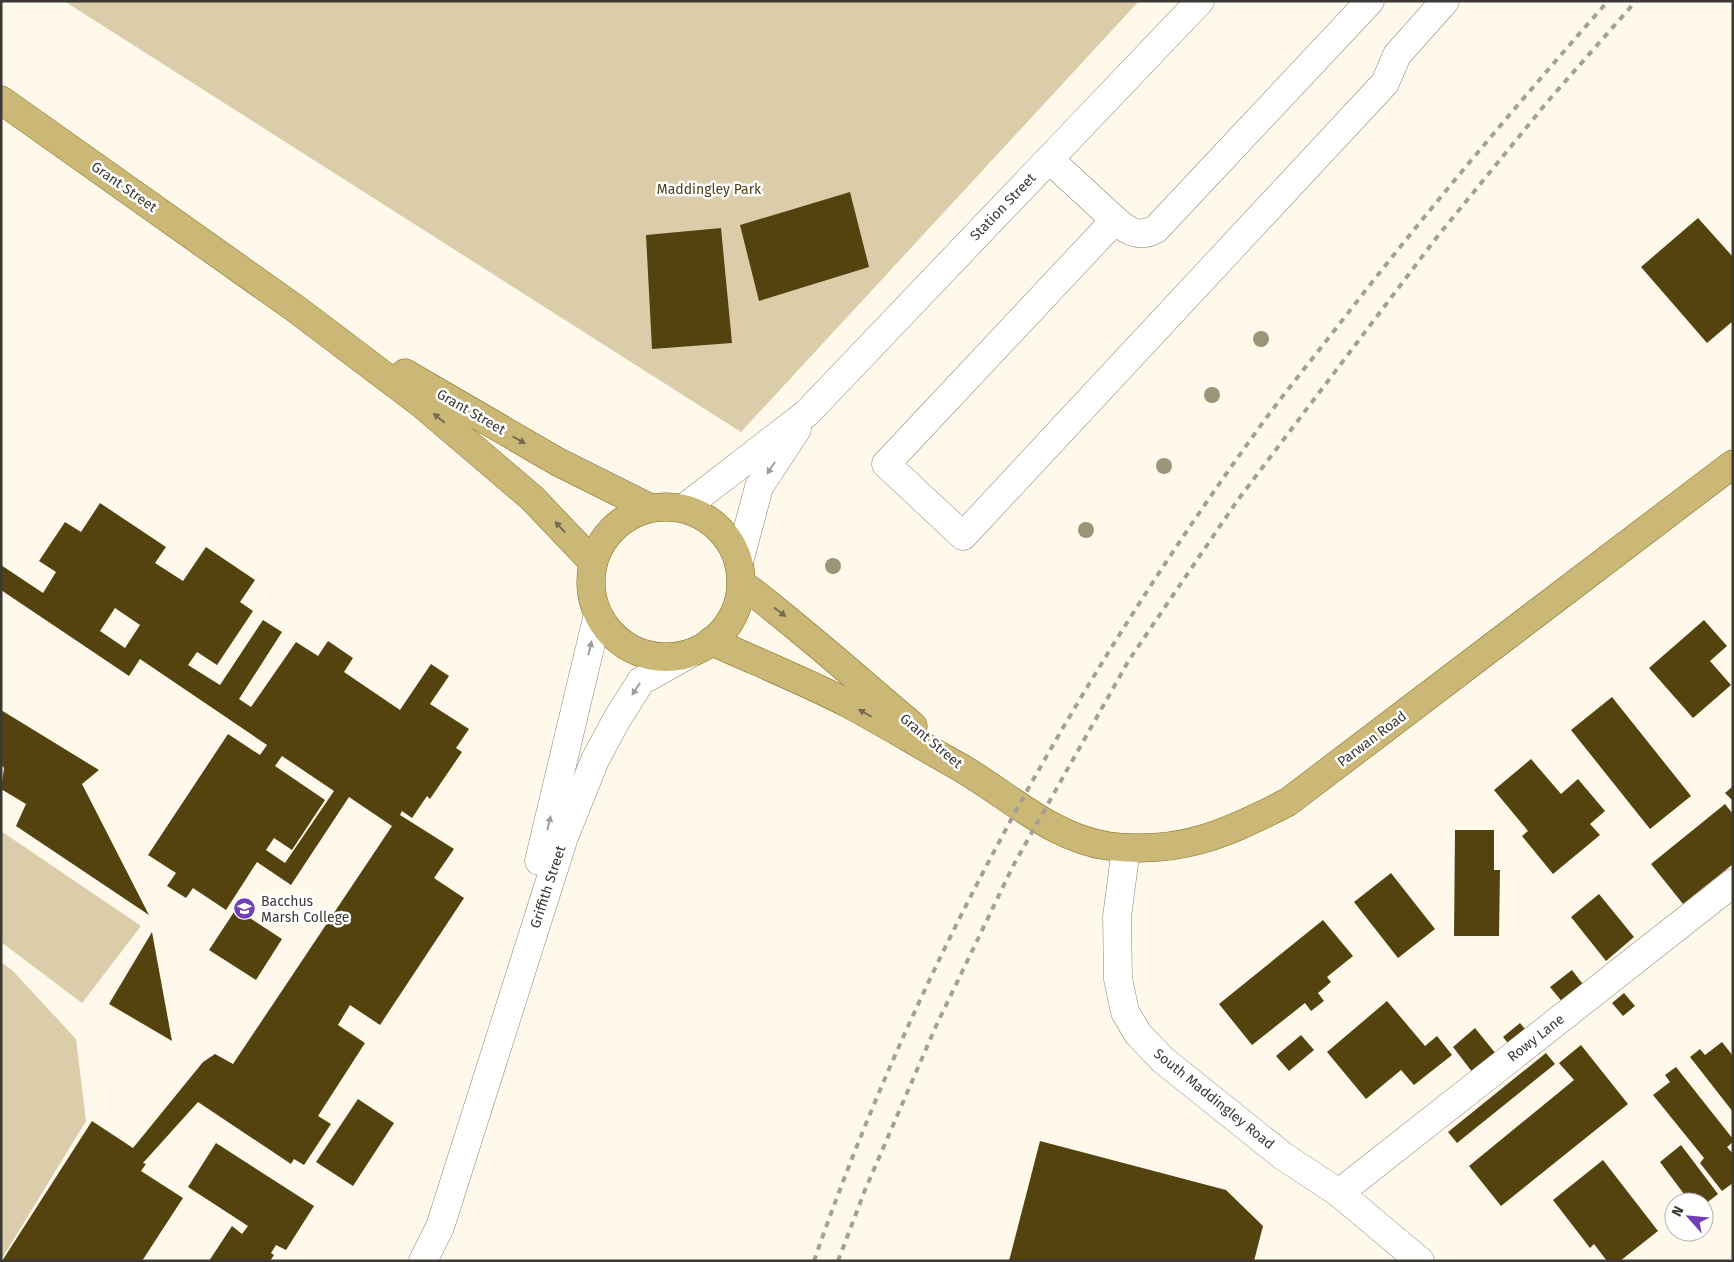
<svg xmlns="http://www.w3.org/2000/svg" width="1734" height="1262" font-family="'Fira Sans',sans-serif">
	<style>
		.green { fill: #dbcda9 }
		.building { fill: #54430f; fill-rule: evenodd }
		.lines { fill: none; stroke-linecap: round; stroke-linejoin: round }
		.minor-casing { stroke: #8a8679; stroke-width: 29 }
		.major-casing { stroke: #826c23; stroke-width: 29 }
		.minor { stroke: #fff; stroke-width: 28 }
		.major { stroke: #cbb776; stroke-width: 28 }
		.rail { stroke: #a4a096; stroke-width: 4; stroke-dasharray: 6 6; stroke-linecap: butt }
		.tree { fill: #9d9376 }
		.oneway { fill: #756b4e }
		.oneway2 { fill: #9d9c99 }
		.labels { text-anchor: middle; dominant-baseline: central; stroke-width: 5; stroke-linejoin: round; paint-order: stroke }
		.street-label { font-size: 14px; fill: #3b3933; stroke: #fff }
		.park-label { font-size: 14px; fill: #4d3f16; stroke: #fff }
		.poi-label { font-size: 14px; fill: #3b3933; stroke: #fff; text-anchor: start }
	</style>
	<rect width="100%" height="100%" fill="#fef9eb"/>
	<g class="green">
		<polygon points="64,1 1139,1 741,432"/>
		<polygon points="1,831 141,926 82,1003 1,942"/>
		<polygon points="1,962 13,971 76,1039 86,1121 1,1260"/>
	</g>
	<g class="building">
		<polygon points="850,192 869,267 759,301 740,225"/>
		<polygon points="1698,218 1733,257 1733,321 1707,343 1641,267"/>
		<polygon points="721,228 732,343 652,349 646,235"/>
		<path d="M100 503 166 547 155 563 183 581 206 547 255 580 240 602 253 611 217 665 197 652 188 665 220 685 263 620 282 632 239 699 251 707 296 642 318 656 328 641 353 658 344 672 400 710 431 664 449 676 430 704 469 729 456 748 462 752 430 799 427 796 412 818 402 811 400 815 454 849 434 878 464 898 380 1025 350 1005 338 1025 365 1043 318 1116 331 1124 304 1165 294 1159 291 1164 198 1102 143 1163 146 1164 141 1171 183 1198 142 1261H2L92 1121 133 1148 203 1062 215 1054 233 1064 392 826 349 797 291 885 257 862 226 910 193 888 186 898 167 886 176 873 148 855 228 734 260 755 267 745 140 659 129 676 1 590V565L43 593 56 572 39 561 65 522 81 532ZM115 608 140 625 125 648 100 631ZM282 756 334 791 285 863 266 850 274 838 292 850 325 800 275 766Z"/>
		<polygon points="1704,620 1727,646 1710,661 1731,685 1693,718 1649,668"/>
		<polygon points="1612,697 1691,796 1650,829 1571,730"/>
		<polygon points="1,710 99,770 82,784 149,915 16,826 26,804 1,789 4,768 1,764"/>
		<polygon points="1531,759 1561,794 1578,779 1605,811 1590,824 1600,835 1553,874 1522,836 1528,831 1494,790"/>
		<polygon points="1733,786 1733,801 1725,793"/>
		<polygon points="1725,804 1733,814 1733,864 1683,904 1651,864"/>
		<polygon points="1455,830 1494,830 1494,870 1500,870 1499,936 1454,936"/>
		<polygon points="1391,873 1435,929 1398,958 1354,902"/>
		<polygon points="1599,894 1634,937 1606,961 1571,917"/>
		<polygon points="236,909 282,939 256,980 209,950"/>
		<polygon points="1323,920 1353,956 1327,977 1331,982 1318,993 1324,1001 1311,1011 1305,1003 1252,1045 1219,1004"/>
		<polygon points="152,932 172,1041 109,1004"/>
		<polygon points="1572,970 1585,987 1564,1004 1550,987"/>
		<polygon points="1624,993 1635,1006 1623,1016 1612,1003"/>
		<polygon points="1387,1001 1425,1046 1437,1036 1452,1055 1414,1085 1401,1070 1366,1099 1327,1052"/>
		<polygon points="1520,1023 1529,1034 1512,1048 1503,1037"/>
		<polygon points="1475,1028 1496,1054 1473,1073 1453,1047"/>
		<polygon points="1301,1035 1314,1050 1289,1071 1276,1056"/>
		<polygon points="1722,1042 1733,1056 1733,1112 1690,1057 1700,1049 1705,1055"/>
		<polygon points="1581,1045 1628,1104 1501,1206 1469,1166 1574,1080 1559,1063"/>
		<polygon points="1546,1053 1555,1064 1457,1143 1448,1132"/>
		<polygon points="1676,1067 1733,1139 1733,1142 1727,1147 1733,1154 1733,1183 1722,1191 1700,1163 1704,1158 1653,1095 1670,1082 1665,1075"/>
		<polygon points="358,1099 394,1123 353,1186 316,1162"/>
		<polygon points="1040,1141 1226,1190 1263,1226 1254,1261 1009,1261"/>
		<polygon points="216,1143 314,1206 286,1250 276,1245 271,1253 274,1255 270,1261 209,1261 232,1226 242,1234 248,1226 188,1187"/>
		<polygon points="1681,1145 1718,1194 1704,1205 1704,1202 1690,1202 1660,1162"/>
		<polygon points="1603,1160 1658,1231 1620,1261 1607,1261 1594,1244 1590,1248 1553,1200"/>
	</g>
	<g class="lines">
		<defs>
			<g id="minor">
				<path d="M1370 1 1156 229C1140 238 1128 232 1115 220L886 464 963 536 1385 83 1397 55 1445 1"/>
				<polyline points="1049,159 1115,220"/>
				<polyline points="684,508 807,413 1200,1"/>
				<polyline points="739,562 759,487 797,429"/>
				<polyline points="1126,848 1117,917 1118,979 1125,1012 1138,1034 1163,1060 1283,1156 1339,1193 1420,1261"/>
				<polyline points="539,861 598,614"/>
				<polyline points="1339,1193 1733,883"/>
				<polyline points="423,1261 440,1227 564,837 595,760 617,719 641,681 691,653"/>
			</g>
			<g id="major">
				<polyline points="1,100 296,309 423,405 532,498 593,562"/>
				<polyline points="405,373 558,462 650,508"/>
				<circle cx="666" cy="582" r="75"/>
				<path d="M741 583C801 628 856 678 913 726"/>
				<path d="M711 641C757 662 805 681 849 704 886 724 922 746 958 766 1006 793 1051 838 1108 846 1179 855 1226 834 1288 802L1733 464"/>
			</g>
		</defs>
		<use href="#minor" class="minor-casing"/>
		<use href="#major" class="major-casing"/>
		<use href="#minor" class="minor"/>
		<use href="#major" class="major"/>
		<g class="rail">
			<path d="M814 1261C915 970 1072 688 1251 439 1277 402 1306 367 1334 331 1421 218 1513 109 1608 1"/>
			<polyline points="838,1261 865,1190 936,1026 1013,866 1129,660 1237,501 1437,237 1548,101 1636,1"/>
		</g>
	</g>
	<g class="tree">
		<circle cx="1261" cy="339" r="8"/>
		<circle cx="1212" cy="395" r="8"/>
		<circle cx="1164" cy="466" r="8"/>
		<circle cx="1086" cy="530" r="8"/>
		<circle cx="833" cy="566" r="8"/>
	</g>
	<defs><path id="oneway-solid" d="M-6-.8H1V-3.2L6.5 0L1 3.2V.8H-6Z" transform="scale(1.25)"/></defs>
	<g class="oneway">
		<use href="#oneway-solid" transform="translate(439 418) rotate(-140)"/>
		<use href="#oneway-solid" transform="translate(519 440) rotate(30)"/>
		<use href="#oneway-solid" transform="translate(560 527) rotate(-133)"/>
		<use href="#oneway-solid" transform="translate(780 612) rotate(37)"/>
		<use href="#oneway-solid" transform="translate(865 713) rotate(-150)"/>
	</g>
	<g class="oneway2">
		<use href="#oneway-solid" transform="translate(771 468) rotate(123)"/>
		<use href="#oneway-solid" transform="translate(590 648) rotate(-77)"/>
		<use href="#oneway-solid" transform="translate(636 689) rotate(123)"/>
		<use href="#oneway-solid" transform="translate(549 823) rotate(-77)"/>
	</g>
	<defs>
		<symbol id="school-disc" viewBox="-11 -11 22 22"><circle r="9.5" fill="#733fb7" stroke="#fff"/><path d="M0-5L7-2L0 1L-7-2ZM-4 1L0 2.5L4 1V4Q0 6-4 4Z" fill="#fff"/></symbol>
	</defs>
	<g fill-rule="evenodd">
		<use href="#school-disc" x="232" y="896" width="25" height="25"/>
	</g>
	<g class="labels">
		<g class="street-label">
			<text transform="translate(124 187) rotate(35)">Grant Street</text>
			<text transform="translate(1003 207) rotate(-46)">Station Street</text>
			<text transform="translate(471 412) rotate(30)">Grant Street</text>
			<text transform="translate(1372 739) rotate(-37)">Parwan Road</text>
			<text transform="translate(931 741) rotate(40)">Grant Street</text>
			<text transform="translate(548 887) rotate(-72)">Griffith Street</text>
			<text transform="translate(1536 1038) rotate(-38)">Rowy Lane</text>
			<text transform="translate(1214 1099) rotate(39)">South Maddingley Road</text>
		</g>
		<g class="park-label">
			<text x="709" y="189">Maddingley Park</text>
		</g>
		<g class="poi-label">
			<text x="261" y="901">Bacchus<tspan x="261" dy="16">Marsh College</tspan></text>
		</g>
	</g>
	<rect width="1734" height="1262" fill="none" stroke="#3b3933" stroke-width="5"/>
	<g transform="translate(1689 1217) rotate(297)"><circle r="24" fill="#ffffff" stroke="#b1b0ad"/>
	<path d="M0-4L9 19L0 12L-9 19Z" fill="#733fb7"/>
	<text y="-8" font-size="14" font-weight="bold" text-anchor="middle" fill="#3b3933">N</text>
	</g>
</svg>
